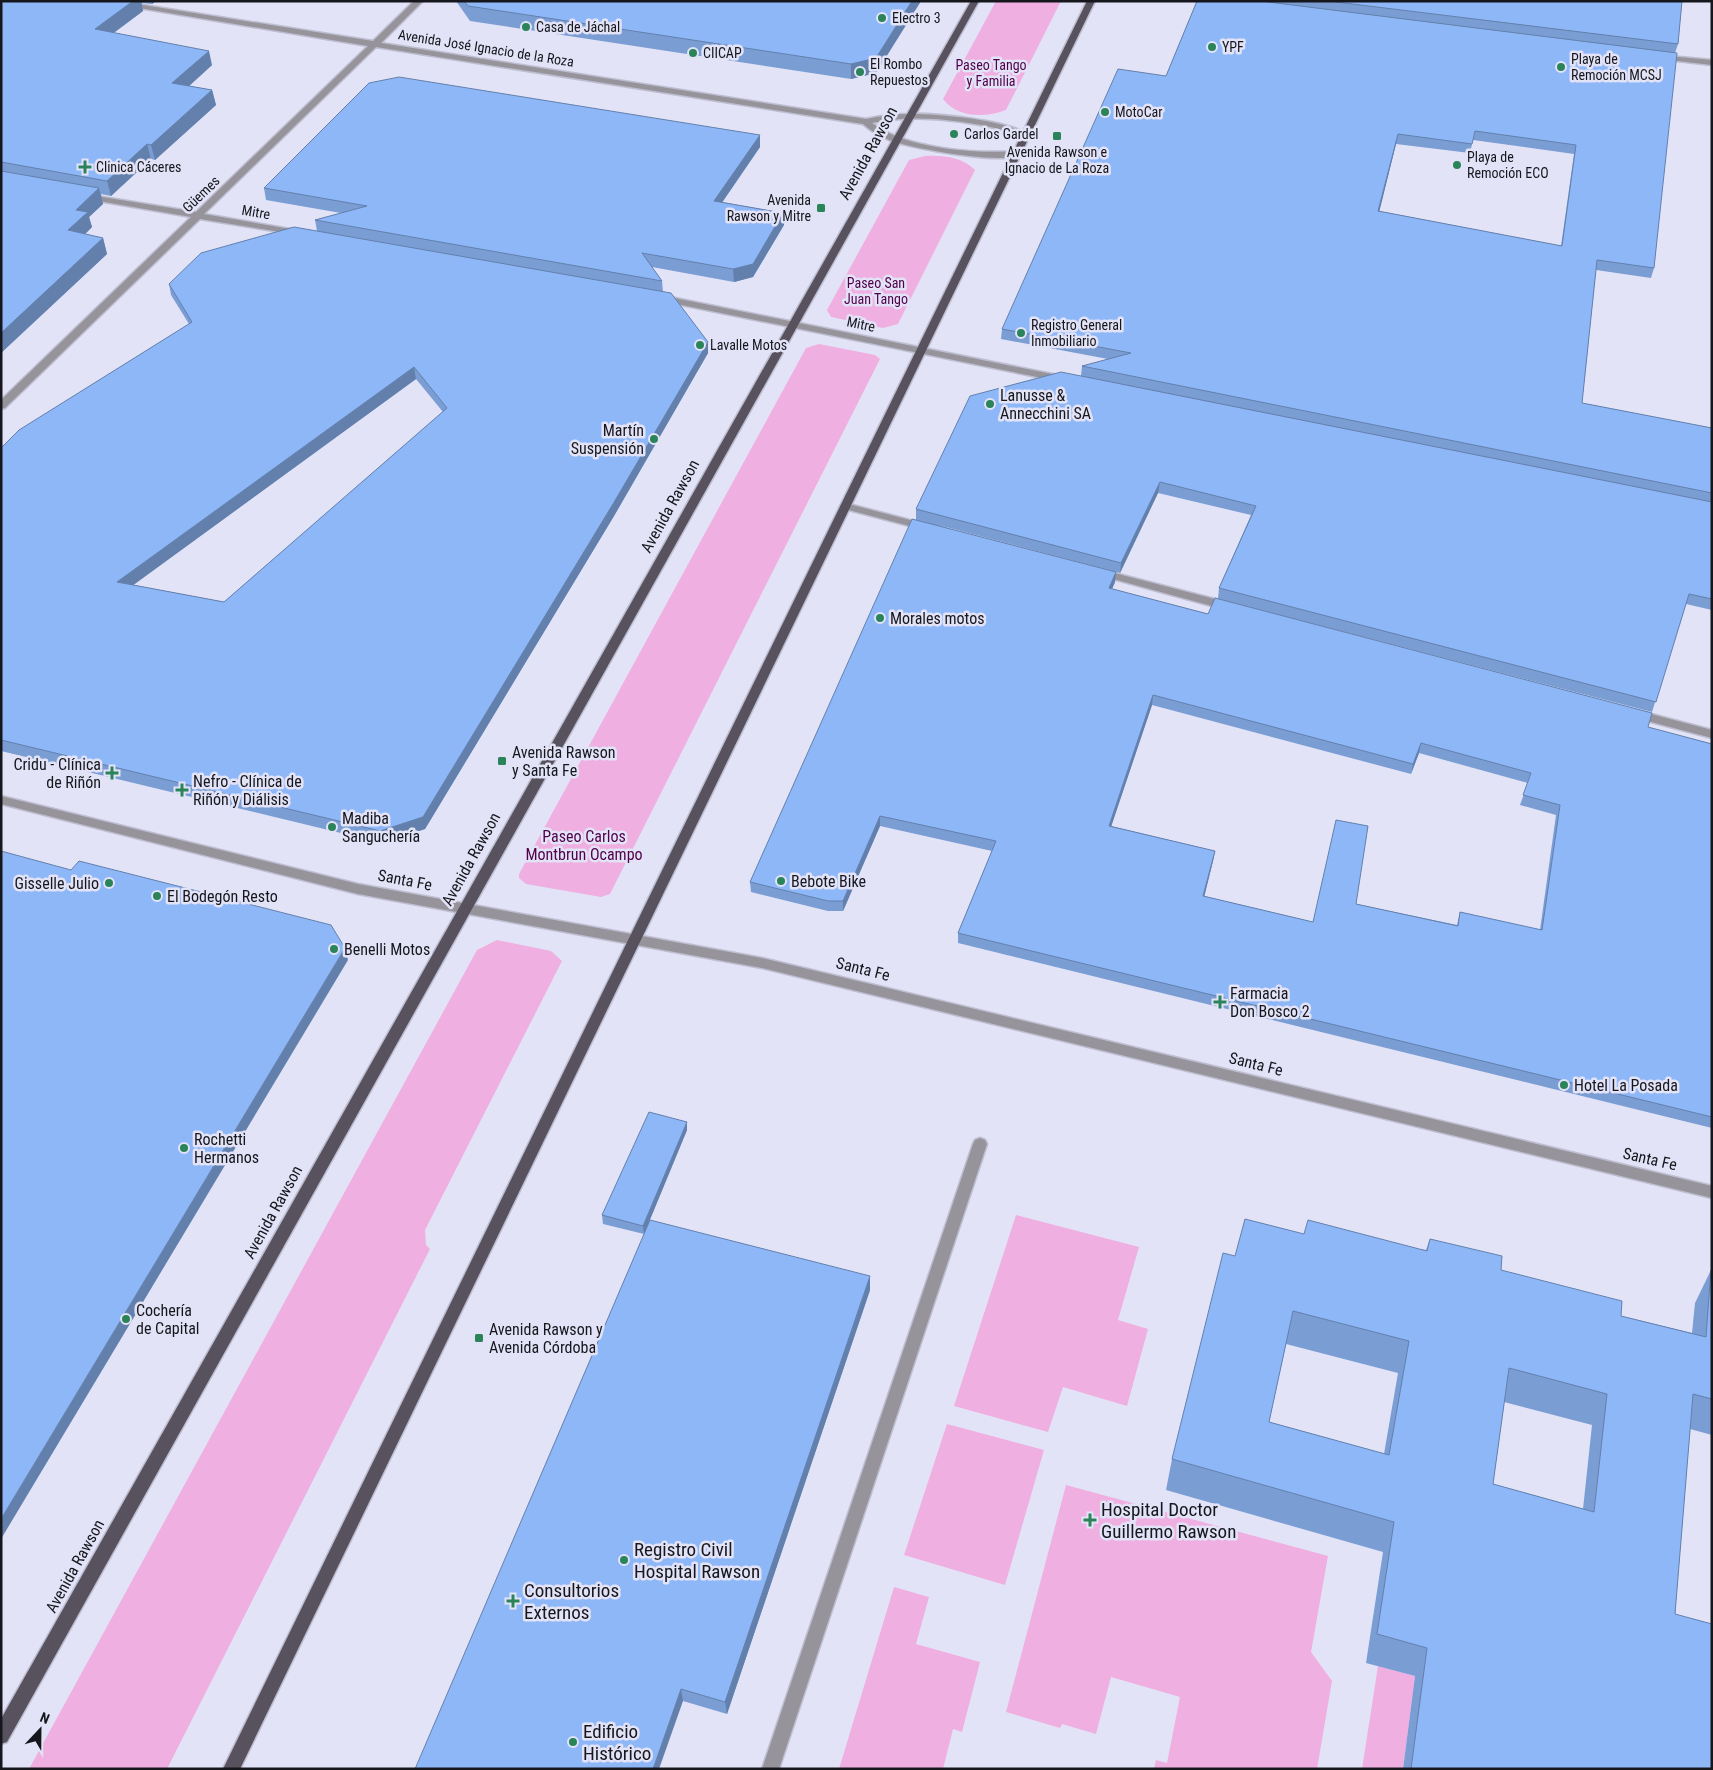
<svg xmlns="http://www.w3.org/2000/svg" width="1713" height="1770" font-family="'Roboto Condensed',sans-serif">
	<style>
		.green { fill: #efafe1 }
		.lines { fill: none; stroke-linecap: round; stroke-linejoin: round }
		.lane-casing { stroke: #bebed1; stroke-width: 3 }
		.street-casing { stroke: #bebed1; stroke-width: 3 }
		.primary-casing { stroke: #bebed1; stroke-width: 3 }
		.lane { fill: #97939b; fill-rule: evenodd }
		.street { fill: #97939b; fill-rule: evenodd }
		.primary { fill: #58515e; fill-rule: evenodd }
		.wall { fill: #7a9dd4; fill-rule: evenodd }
		.shaded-wall { fill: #6380ad }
		.building { fill: #8eb7f7; stroke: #6380ad; fill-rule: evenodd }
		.poi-dot { fill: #2b8459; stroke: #e3e3f8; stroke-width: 2 }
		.labels { text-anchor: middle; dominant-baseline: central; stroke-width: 5; stroke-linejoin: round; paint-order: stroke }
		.far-poi-label { font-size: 14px; fill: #16161d; stroke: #e3e3f8; text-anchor: start }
		.far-street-label { font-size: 14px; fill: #16161d; stroke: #e3e3f8 }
		.far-park-label { font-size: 14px; fill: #510148; stroke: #e3e3f8 }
		.street-label { font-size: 16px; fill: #16161d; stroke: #e3e3f8 }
		.poi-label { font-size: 16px; fill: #16161d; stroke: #e3e3f8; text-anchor: start }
		.park-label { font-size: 16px; fill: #510148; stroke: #e3e3f8 }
		.near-poi-label { font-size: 19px; fill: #16161d; stroke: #e3e3f8; text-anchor: start }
	</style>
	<rect width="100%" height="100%" fill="#e3e3f8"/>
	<g class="green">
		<path d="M996 1H1061L1006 110C986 118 957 118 943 99Z"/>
		<path d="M925 156C943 155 962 157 975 170L898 324 883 328 831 317 827 310 909 160Z"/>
		<polygon points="819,344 875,355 880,359 610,894 601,897 526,884 519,878 519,874 806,348"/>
		<polygon points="497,940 551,951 562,961 425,1230 426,1245 430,1249 167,1769 29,1769 477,950"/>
		<polygon points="1016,1215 1139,1247 1118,1320 1148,1329 1127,1406 1063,1387 1048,1432 954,1406"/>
		<polygon points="947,1424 1044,1450 1005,1585 904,1555"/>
		<polygon points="1066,1485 1328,1556 1311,1652 1332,1681 1317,1769 1154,1769 1156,1760 1167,1763 1180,1697 1111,1677 1096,1734 1062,1724 1060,1728 1006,1712"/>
		<polygon points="894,1587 929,1597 916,1644 980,1662 962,1732 953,1729 943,1769 839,1769"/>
		<polygon points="1378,1666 1415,1676 1403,1769 1362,1769"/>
	</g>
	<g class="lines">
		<defs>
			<polygon id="lane" points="980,1138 985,1140 987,1144 779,1769 762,1769 973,1144 975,1140"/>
			<g id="street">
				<path d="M97 1H118L373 41 414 1H423L381 43 866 119C880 116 894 114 908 114 933 113 1013 120 1029 136L1025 139C1018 136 1011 132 1003 130 962 120 914 114 872 123 906 149 976 154 1017 151L1021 154C1006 166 910 148 889 140 880 136 871 131 863 124L376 47 204 214 296 230 299 231V235L200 219 5 408 1 409V400L191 217 87 199 83 196 84 194 196 212 368 46Z"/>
				<polygon points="1657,55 1712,60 1712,65 1660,59 1657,59"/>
				<polygon points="660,295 1062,376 1067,379 1062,382 657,300 657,296"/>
				<polygon points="845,503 929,525 930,527 925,530 841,508 840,506"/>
				<polygon points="1099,569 1234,604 1236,607 1230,611 1095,574 1094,572"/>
				<polygon points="1636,710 1712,730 1712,738 1632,717 1630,714 1632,711"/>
				<polygon points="1,796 358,884 762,958 1712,1186 1712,1198 762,968 358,894 1,804"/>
			</g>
			<g id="primary">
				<polygon points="971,1 979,1 7,1742 1,1744 1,1719"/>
				<polygon points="1087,1 1095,1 240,1769 223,1769"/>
			</g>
		</defs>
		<use href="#lane" class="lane-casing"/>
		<use href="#street" class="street-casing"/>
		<use href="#primary" class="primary-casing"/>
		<use href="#lane" class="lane"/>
		<use href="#street" class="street"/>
		<use href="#primary" class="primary"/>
	</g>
	<g class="wall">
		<polygon points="1,1 156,1 152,4 142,3 143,11 114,33 212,65 189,86 212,90 216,105 155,160 151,159 111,196 101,194 103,204 89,217 92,227 85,234 103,238 107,254 1,353"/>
		<polygon points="456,1 921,1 876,73 851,79 470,21"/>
		<path d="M1197 1H1682L1678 44 1675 53 1654 268 1651 278 1596 270 1582 403 1711 428 1712 421V610L1686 604 1652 712 1218 599 1219 588 1251 515 1158 493 1120 573 938 525 1115 582 1112 589 1208 614 1712 744V1128L958 943V933L992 851 880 826 843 911H828L751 892 750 882 916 520V509L1081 376 1082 366 1108 359 1001 339 1002 329 1166 76ZM1473 140 1574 154 1561 246 1379 211 1396 144 1470 153ZM1152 705 1411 774 1419 753 1528 783 1520 805 1556 815 1540 930 1460 912 1457 925 1356 904 1313 922 1204 896 1213 861 1215 851 1111 826Z"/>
		<path d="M760 135V147L722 202 783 213 784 225 753 277 734 282 652 267 662 281 663 292 708 353 614 516 425 829 382 843 1 751V448L189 324 171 295 169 284 317 231 315 220 341 213 266 200 264 188ZM416 379 443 412 224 602 133 585Z"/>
		<polygon points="687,1122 687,1130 644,1234 603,1224 602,1215"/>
		<path d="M1304 1234 1426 1250 1430 1239 1501 1270 1621 1316 1692 1333 1695 1303 1711 1270H1712V1435L1690 1429 1675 1614 1712 1769H1403L1415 1676 1366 1663 1383 1552 1166 1490 1172 1459 1235 1256ZM1286 1344 1398 1373 1384 1454 1269 1422ZM1504 1402 1592 1425 1583 1509 1493 1484Z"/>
		<polygon points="870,1290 727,1714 683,1701 415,1769"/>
	</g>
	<g class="shaded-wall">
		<polygon points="133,1 141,1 143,11 98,44 95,29"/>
		<polygon points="151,1 156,1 152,4"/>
		<polygon points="912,1 921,1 876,73 851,79 851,64"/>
		<polygon points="209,51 212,65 176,98 172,83"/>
		<polygon points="212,90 216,105 155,160 151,145"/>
		<polygon points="1398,134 1396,144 1377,221 1378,211"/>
		<polygon points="760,135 760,147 715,213 714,201"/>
		<polygon points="147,144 151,159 111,196 107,181"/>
		<polygon points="99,188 103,204 89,217 92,227 73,246 68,230 76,210"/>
		<polygon points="783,213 784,225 753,277 734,282 733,269"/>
		<polygon points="103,238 107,254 1,353 1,333"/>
		<polygon points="708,342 708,353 614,516 425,829 382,843 380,831"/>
		<polygon points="414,367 416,379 121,594 117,582"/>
		<polygon points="1160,482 1158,493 1120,573 1121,563"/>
		<polygon points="1116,572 1115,582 1108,598 1109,588"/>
		<polygon points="1153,695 1152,705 1108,836 1109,826"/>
		<polygon points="1421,743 1419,753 1411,774 1413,764"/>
		<polygon points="880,816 880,826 843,911 843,901"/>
		<polygon points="1215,851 1213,861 1202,906 1203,896"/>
		<polygon points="345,948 348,960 1,1539 1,1519"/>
		<polygon points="687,1122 687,1130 644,1234 643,1226"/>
		<polygon points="870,1276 870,1290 727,1714 725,1702"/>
		<polygon points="681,1689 683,1701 659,1769 653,1769"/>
	</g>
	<g class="building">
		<polygon points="1,1 133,1 95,29 209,51 172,83 212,90 151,145 147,144 107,181 1,162"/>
		<polygon points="464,1 912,1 876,58 851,64 468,6"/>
		<path d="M1197 1H1260L1677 53 1654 268 1597 260 1582 403 1712 428V493L1082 366 1131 353 1002 329 1118 69 1166 76ZM1475 131 1576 145 1562 246 1378 211 1398 134 1472 144Z"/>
		<polygon points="1328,1 1682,1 1678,44"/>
		<polygon points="399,77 760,135 714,201 783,213 753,264 733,269 642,253 662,281 315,220 367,206 264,188 369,83"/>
		<polygon points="1,171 99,188 76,210 88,212 68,230 103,238 1,333"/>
		<path d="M294 227 671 293 708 342 613 504 423 817 380 831 1 740V448L19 430 192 322 169 284 201 253ZM414 367 447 408 224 602 117 582Z"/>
		<polygon points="1061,372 1712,502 1712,599 1689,594 1656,702 1219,588 1256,506 1160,482 1121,563 916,509 970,396"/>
		<path d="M912 519 1116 572 1109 588 1208 614 1215 598 1652 713 1648 727 1712 744V1117L958 933 996 841 880 816 843 901H828L750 882ZM1153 695 1413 764 1421 743 1531 773 1523 795 1560 805 1542 930 1460 912 1458 926 1356 904 1368 826 1336 820 1313 922 1203 896 1215 851 1109 826Z"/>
		<polygon points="1,851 71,870 79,861 331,925 345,948 1,1519"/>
		<polygon points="649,1112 687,1122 643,1226 602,1215"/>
		<path d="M1245 1219 1304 1234 1308 1220 1427 1251 1430 1239 1502 1256 1501 1270 1622 1301 1621 1316 1706 1337 1711 1270H1712V1399L1693 1394 1675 1614 1712 1624V1769H1411L1427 1648 1377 1634 1394 1522 1172 1459 1223 1253 1235 1256ZM1293 1311 1409 1341 1389 1455 1269 1422ZM1509 1368 1607 1394 1594 1512 1493 1484Z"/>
		<polygon points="650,1220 870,1276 725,1702 681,1689 653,1769 415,1769"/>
	</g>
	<g class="poi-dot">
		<circle cx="882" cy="18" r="5"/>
		<circle cx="526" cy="27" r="5"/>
		<circle cx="1212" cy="47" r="5"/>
		<circle cx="693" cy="53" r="5"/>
		<circle cx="1561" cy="67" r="5"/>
		<circle cx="860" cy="72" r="5"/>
		<circle cx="1105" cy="112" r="5"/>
		<circle cx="954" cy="134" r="5"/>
		<rect x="1052" y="131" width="10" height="10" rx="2.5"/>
		<circle cx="1457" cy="165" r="5"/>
		<path d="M82.5 159.5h5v5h5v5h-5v5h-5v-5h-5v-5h5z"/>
		<rect x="816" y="203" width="10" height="10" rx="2.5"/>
		<circle cx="1021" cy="333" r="5"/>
		<circle cx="700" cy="345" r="5"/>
		<circle cx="990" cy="404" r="5"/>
		<circle cx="654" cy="439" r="5"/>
		<circle cx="880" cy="618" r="5"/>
		<rect x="497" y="756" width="10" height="10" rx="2.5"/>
		<path d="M109.5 765.5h5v5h5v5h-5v5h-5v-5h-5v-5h5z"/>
		<path d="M179.5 782.5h5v5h5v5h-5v5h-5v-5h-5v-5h5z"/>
		<circle cx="332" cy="827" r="5"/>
		<circle cx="781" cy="881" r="5"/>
		<circle cx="109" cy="883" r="5"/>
		<circle cx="157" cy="896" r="5"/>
		<circle cx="334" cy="949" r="5"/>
		<path d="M1217.5 994.5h5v5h5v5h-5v5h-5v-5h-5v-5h5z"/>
		<circle cx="1564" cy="1085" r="5"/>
		<circle cx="184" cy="1148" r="5"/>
		<circle cx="126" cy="1319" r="5"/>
		<rect x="474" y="1333" width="10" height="10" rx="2.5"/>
		<path d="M1087.5 1512.5h5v5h5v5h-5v5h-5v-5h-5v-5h5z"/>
		<circle cx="624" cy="1560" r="5"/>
		<path d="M510.5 1593.5h5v5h5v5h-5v5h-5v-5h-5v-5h5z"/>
		<circle cx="573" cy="1742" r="5"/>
	</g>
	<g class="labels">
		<g class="far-poi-label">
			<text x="892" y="18">Electro 3</text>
			<text x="536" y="27">Casa de Jáchal</text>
			<text x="1222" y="47">YPF</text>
			<text x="703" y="53">CIICAP</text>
			<text x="1571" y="59">Playa de<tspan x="1571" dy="16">Remoción MCSJ</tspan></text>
			<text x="870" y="64">El Rombo<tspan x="870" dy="16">Repuestos</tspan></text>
			<text x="1115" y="112">MotoCar</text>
			<text x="964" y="134">Carlos Gardel</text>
			<text x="1057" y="152" text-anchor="middle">Avenida Rawson e<tspan x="1057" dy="16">Ignacio de La Roza</tspan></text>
			<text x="1467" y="157">Playa de<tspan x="1467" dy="16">Remoción ECO</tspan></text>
			<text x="96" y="167">Clinica Cáceres</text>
			<text x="811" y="200" text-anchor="end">Avenida<tspan x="811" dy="16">Rawson y Mitre</tspan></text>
			<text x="1031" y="325">Registro General<tspan x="1031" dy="16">Inmobiliario</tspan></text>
			<text x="710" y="345">Lavalle Motos</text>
		</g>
		<g class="far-street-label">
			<text transform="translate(486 48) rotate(9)">Avenida José Ignacio de la Roza</text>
			<text transform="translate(201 194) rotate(-44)">Güemes</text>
			<text transform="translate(256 212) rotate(10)">Mitre</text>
			<text transform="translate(861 324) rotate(12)">Mitre</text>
		</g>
		<g class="far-park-label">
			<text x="991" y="65">Paseo Tango<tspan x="991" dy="16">y Familia</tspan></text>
			<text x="876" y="283">Paseo San<tspan x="876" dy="16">Juan Tango</tspan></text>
		</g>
		<g class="street-label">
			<text transform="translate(868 153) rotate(-61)">Avenida Rawson</text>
			<text transform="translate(670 506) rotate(-61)">Avenida Rawson</text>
			<text transform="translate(471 859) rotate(-61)">Avenida Rawson</text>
			<text transform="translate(405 880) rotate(11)">Santa Fe</text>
			<text transform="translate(863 969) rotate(14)">Santa Fe</text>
			<text transform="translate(1256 1064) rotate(14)">Santa Fe</text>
			<text transform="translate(1650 1159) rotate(13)">Santa Fe</text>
			<text transform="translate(273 1212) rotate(-61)">Avenida Rawson</text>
			<text transform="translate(75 1566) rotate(-61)">Avenida Rawson</text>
		</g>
		<g class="poi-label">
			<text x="1000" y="395">Lanusse &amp;<tspan x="1000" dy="18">Annecchini SA</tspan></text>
			<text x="644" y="430" text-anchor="end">Martín<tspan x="644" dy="18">Suspensión</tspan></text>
			<text x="890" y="618">Morales motos</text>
			<text x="512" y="752">Avenida Rawson<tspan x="512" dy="18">y Santa Fe</tspan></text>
			<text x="101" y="764" text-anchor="end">Cridu - Clínica<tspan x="101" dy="18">de Riñón</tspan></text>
			<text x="193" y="781">Nefro - Clínica de<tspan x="193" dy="18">Riñón y Diálisis</tspan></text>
			<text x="342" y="818">Madiba<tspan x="342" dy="18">Sanguchería</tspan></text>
			<text x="791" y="881">Bebote Bike</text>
			<text x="99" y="883" text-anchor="end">Gisselle Julio</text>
			<text x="167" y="896">El Bodegón Resto</text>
			<text x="344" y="949">Benelli Motos</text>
			<text x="1230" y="993">Farmacia<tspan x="1230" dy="18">Don Bosco 2</tspan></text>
			<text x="1574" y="1085">Hotel La Posada</text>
			<text x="194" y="1139">Rochetti<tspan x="194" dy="18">Hermanos</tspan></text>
			<text x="136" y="1310">Cochería<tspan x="136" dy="18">de Capital</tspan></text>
			<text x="489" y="1329">Avenida Rawson y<tspan x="489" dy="18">Avenida Córdoba</tspan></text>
		</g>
		<g class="park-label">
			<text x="584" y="836">Paseo Carlos<tspan x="584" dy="18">Montbrun Ocampo</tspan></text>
		</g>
		<g class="near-poi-label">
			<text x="1101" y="1509">Hospital Doctor<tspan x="1101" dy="22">Guillermo Rawson</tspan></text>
			<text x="634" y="1549">Registro Civil<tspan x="634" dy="22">Hospital Rawson</tspan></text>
			<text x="524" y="1590">Consultorios<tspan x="524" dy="22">Externos</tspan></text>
			<text x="583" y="1731">Edificio<tspan x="583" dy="22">Histórico</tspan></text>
		</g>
	</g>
	<rect width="1713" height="1770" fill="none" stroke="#16161d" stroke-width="5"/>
	<g transform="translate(40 1730) rotate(22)" stroke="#e3e3f8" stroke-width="4" paint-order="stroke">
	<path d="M0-4L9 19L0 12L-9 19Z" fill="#16161d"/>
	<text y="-8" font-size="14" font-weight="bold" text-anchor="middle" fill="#16161d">N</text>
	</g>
</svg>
